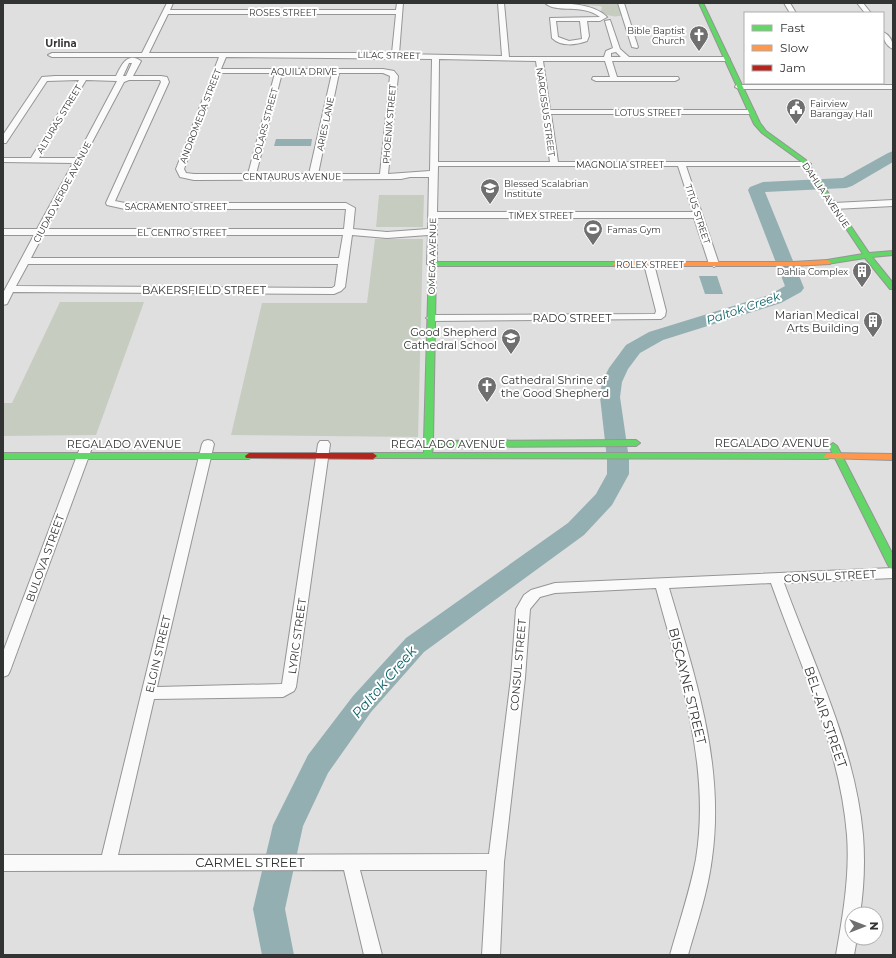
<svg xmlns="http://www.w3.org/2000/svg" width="896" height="958" font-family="Montserrat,sans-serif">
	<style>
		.green { fill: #c6cdc0 }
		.water { fill: #93afb2 }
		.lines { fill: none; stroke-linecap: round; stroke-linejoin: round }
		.river { fill: #93afb2; fill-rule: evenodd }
		.street-casing { stroke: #959595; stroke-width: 2 }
		.fast-casing { stroke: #959595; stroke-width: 2 }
		.slow-casing { stroke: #959595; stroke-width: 2 }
		.jam-casing { stroke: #959595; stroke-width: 2 }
		.street { fill: #fafafa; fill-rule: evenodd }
		.fast { fill: #63d668; fill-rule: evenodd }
		.slow { fill: #ff974d; fill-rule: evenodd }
		.jam { fill: #b3261e; fill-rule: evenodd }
		.labels { text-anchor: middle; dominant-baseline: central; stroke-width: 4; stroke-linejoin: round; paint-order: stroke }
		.far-street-label { font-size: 9px; fill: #323333; stroke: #fff }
		.far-poi-label { font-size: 9px; fill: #323333; stroke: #fff; text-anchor: start }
		.far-neighbourhood-label { font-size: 10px; font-weight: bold; fill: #363738; stroke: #fff }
		.street-label { font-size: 11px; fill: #323333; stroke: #fff }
		.poi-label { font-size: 11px; fill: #323333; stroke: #fff; text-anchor: end }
		.water-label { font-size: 12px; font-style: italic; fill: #0c6268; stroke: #fff }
		.near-street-label { font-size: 13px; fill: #323333; stroke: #fff }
		.near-water-label { font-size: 14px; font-style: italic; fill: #0c6268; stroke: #fff }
	</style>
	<rect width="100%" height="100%" fill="#dfdfdf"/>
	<g class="green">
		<path d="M580 3H618L622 15C616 18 606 16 601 11L602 7 600 6 584 5Z"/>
		<polygon points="379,195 424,195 423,227 376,227"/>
		<polygon points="375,239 423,239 418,437 231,435 262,303 367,303"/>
		<polygon points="60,302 144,302 96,435 3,436 3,403 12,403"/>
	</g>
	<g class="water">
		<polygon points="276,139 312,139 311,146 274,146"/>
		<polygon points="699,276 717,276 723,294 705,294"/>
	</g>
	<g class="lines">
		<polygon class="river" points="893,151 893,162 852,186 846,188 765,192 804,288 801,292 781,303 663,340 640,353 628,369 622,382 620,397 629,459 629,474 612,505 584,535 424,652 371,712 328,773 303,826 285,909 294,955 262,955 253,909 273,825 308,755 353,696 406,638 568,523 596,494 607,474 607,459 600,397 602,382 609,368 626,345 649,332 769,295 785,286 748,190 750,187 763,182 843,178 888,153"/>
		<defs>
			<g id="street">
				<path d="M167 3H173L170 10H396L397 3H403L399 54 502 56 498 3H504L509 57H604L606 51 613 48 605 21 610 20 620 49 629 57H726L730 59 726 61H612L617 77H678L679 79 675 81H596L592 79 593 77H610L605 61H543L550 110H751L755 112 751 114H551L558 162H807L811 164 807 166H686L719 264 714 267 709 264 694 218H437V264L435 266 432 267 427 264 428 235 387 238 352 235 345 287 341 291 334 294 13 292 7 304 3 305V293L34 235H3V229H37L73 163 3 162V158H31L79 80 47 81 6 143H3V135L42 77 55 76H116C121 66 127 51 141 61L133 76H161L167 77 169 82 115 201 125 203H346L355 208 353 229 387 232 428 229 429 177H410L401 179 194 180 180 177 176 169 219 57H52L48 55 52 53H142ZM168 14H396L392 53H149ZM616 52 621 57H611V53ZM226 57 432 59 430 171 388 174 398 76 394 71 383 69H221ZM439 59 536 61 550 162H438ZM129 63H132L126 76H123ZM220 73H275L248 174H194L186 173 184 169ZM282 73H332L309 174H256ZM339 73H383L390 76 380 174H318ZM86 80 117 81 76 158H39ZM129 80H160L161 82 106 203 107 205 125 209H346L344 229H46L124 82ZM438 166H678L693 212H437ZM43 235H343L339 258H31ZM28 264H338L335 286 332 288 16 286Z"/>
				<path d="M545 3C563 3 594 3 607 17L600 21H587L589 36 587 41C576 45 561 47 552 38L550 18 600 17C582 3 557 14 545 3ZM556 21H580L582 39 569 41 558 37Z"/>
				<polygon points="618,3 624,3 638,47 637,48 632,47"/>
				<polygon points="784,3 790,3 796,13 790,13"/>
				<polygon points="857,3 863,3 871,13 865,13"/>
				<path d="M883 32C890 35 893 42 893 49 886 46 883 39 883 32Z"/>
				<polygon points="736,85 893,85 893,89 739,89 735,87"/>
				<polygon points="893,200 893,206 834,209 830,206 834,203"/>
				<polygon points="649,261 654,264 666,311 665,316 661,319 431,321 426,318 431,315 655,314 656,311 644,264"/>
				<path d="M208 440 212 441 214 444 157 687 282 684 318 444 320 441H328L330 444 296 687 294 691 283 697 154 699 118 855 489 854 511 678 516 609 524 595 531 590 555 583 893 568V578L784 583C814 665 855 747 863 835 865 861 864 888 860 914H852V938H857L854 955H836C843 915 850 875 847 835 840 747 800 665 771 583L669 588C695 676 725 765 712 858 708 891 697 923 688 955H670C679 923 690 891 696 859 711 767 680 676 656 588L555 593 540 597 530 609 525 678 504 862 500 955H482L487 870H360L382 955H364L344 870 3 871V855H102L202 444 204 441Z"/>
				<polygon points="87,441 91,442 93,445 10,671 8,675 3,677 3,652 81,445 83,442"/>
			</g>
			<g id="fast">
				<polygon points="699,3 703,3 760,123 766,131 806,160 869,253 893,251 893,255 872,257 893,283 893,289 890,289 865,258 827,264 823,262 827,260 863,254 802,162 762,133 754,124"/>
				<polygon points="429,262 616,262 620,264 616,266 436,266 433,441 636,440 640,443 636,446 433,447 432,453 828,453 832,456 828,459 370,458 369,456 373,453 424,453 424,447 419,446 418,444 419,442 424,441"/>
				<polygon points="833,443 837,446 893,555 893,569 890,568 888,565 829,446"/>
				<polygon points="3,453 249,453 253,456 249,459 3,459"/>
			</g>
			<g id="slow">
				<polygon points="827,260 831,262 830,264 793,266 616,266 612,264 616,262 793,262"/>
				<polygon points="828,453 893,454 893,460 825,458 824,456"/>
			</g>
			<polygon id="jam" points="249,453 373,453 377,456 373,459 246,458 245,456"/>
		</defs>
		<use href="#street" class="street-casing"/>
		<use href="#fast" class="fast-casing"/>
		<use href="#slow" class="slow-casing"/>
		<use href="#jam" class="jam-casing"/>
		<use href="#street" class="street"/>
		<use href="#fast" class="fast"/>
		<use href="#slow" class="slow"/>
		<use href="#jam" class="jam"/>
	</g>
	<defs>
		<symbol id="church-pin" viewBox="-11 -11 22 30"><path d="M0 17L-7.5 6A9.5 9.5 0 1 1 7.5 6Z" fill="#6f6f6f" stroke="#fff"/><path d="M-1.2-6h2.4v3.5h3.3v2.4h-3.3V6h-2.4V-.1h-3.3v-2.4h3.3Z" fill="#fff"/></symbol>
		<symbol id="civic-pin" viewBox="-11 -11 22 30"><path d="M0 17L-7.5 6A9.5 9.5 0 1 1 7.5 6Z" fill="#6f6f6f" stroke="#fff"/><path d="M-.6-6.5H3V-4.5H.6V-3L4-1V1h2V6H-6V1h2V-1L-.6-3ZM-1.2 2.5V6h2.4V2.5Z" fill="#fff"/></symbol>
		<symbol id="school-pin" viewBox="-11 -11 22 30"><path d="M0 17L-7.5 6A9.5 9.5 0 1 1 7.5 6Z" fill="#6f6f6f" stroke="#fff"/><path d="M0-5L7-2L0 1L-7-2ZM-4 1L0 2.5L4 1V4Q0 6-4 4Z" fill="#fff"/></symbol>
		<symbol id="stadium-pin" viewBox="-11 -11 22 30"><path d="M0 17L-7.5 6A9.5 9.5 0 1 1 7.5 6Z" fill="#6f6f6f" stroke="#fff"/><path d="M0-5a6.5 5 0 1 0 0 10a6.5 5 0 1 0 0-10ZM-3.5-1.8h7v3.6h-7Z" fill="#fff"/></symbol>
		<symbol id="building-pin" viewBox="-11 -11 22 30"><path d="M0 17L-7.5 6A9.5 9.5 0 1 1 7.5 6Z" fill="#6f6f6f" stroke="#fff"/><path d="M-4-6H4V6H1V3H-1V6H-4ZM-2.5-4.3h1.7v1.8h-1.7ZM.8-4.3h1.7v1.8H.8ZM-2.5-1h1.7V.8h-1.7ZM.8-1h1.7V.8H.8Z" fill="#fff"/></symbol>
	</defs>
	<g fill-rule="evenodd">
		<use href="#church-pin" x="688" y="24" width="22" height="30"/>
		<use href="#civic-pin" x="785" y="97" width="22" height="30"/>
		<use href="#school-pin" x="479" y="177" width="22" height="30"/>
		<use href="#stadium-pin" x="582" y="218" width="22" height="30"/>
		<use href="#building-pin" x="851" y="260" width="22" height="30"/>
		<use href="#building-pin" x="862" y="310" width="22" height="30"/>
		<use href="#school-pin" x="500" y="327" width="22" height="30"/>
		<use href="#church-pin" x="476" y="375" width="22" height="30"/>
	</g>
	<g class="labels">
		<g class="far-street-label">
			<text x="283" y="12">ROSES STREET</text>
			<text transform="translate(389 55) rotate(1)">LILAC STREET</text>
			<text x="304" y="71">AQUILA DRIVE</text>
			<text transform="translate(546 112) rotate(82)">NARCISSUS STREET</text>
			<text x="648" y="112">LOTUS STREET</text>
			<text transform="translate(200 116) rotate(-69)">ANDROMEDA STREET</text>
			<text transform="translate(59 119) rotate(-59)">ALTURAS STREET</text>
			<text transform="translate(265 124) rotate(-75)">POLARS STREET</text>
			<text transform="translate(325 124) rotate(-78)">ARIES LANE</text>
			<text transform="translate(389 124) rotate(-85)">PHOENIX STREET</text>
			<text x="620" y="164">MAGNOLIA STREET</text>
			<text x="292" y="176">CENTAURUS AVENUE</text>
			<text transform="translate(62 192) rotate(-62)">CIUDAD VERDE AVENUE</text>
			<text transform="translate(826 195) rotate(56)">DAHLIA AVENUE</text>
			<text x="176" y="206">SACRAMENTO STREET</text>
			<text transform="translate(698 214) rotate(72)">TITUS STREET</text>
			<text x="541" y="215">TIMEX STREET</text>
			<text x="182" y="232">EL CENTRO STREET</text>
			<text transform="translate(432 256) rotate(-89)">OMEGA AVENUE</text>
			<text x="650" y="264">ROLEX STREET</text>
		</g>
		<g class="far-poi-label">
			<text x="685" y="30" text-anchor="end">Bible Baptist<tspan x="685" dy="10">Church</tspan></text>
			<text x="810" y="103">Fairview<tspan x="810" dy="10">Barangay Hall</tspan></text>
			<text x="504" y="183">Blessed Scalabrian<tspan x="504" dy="10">Institute</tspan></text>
			<text x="607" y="229">Famas Gym</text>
			<text x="848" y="271" text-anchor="end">Dahlia Complex</text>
		</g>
		<g class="far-neighbourhood-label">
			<text x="61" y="43">Urlina</text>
		</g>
		<g class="street-label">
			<text x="204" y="290">BAKERSFIELD STREET</text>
			<text x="572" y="318">RADO STREET</text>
			<text x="772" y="443">REGALADO AVENUE</text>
			<text x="124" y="444">REGALADO AVENUE</text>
			<text x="448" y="444">REGALADO AVENUE</text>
			<text transform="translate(45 558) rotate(-70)">BULOVA STREET</text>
			<text transform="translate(830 576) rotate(-3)">CONSUL STREET</text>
			<text transform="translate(297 636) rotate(-82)">LYRIC STREET</text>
			<text transform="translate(158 654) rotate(-77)">ELGIN STREET</text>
			<text transform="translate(518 665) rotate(-85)">CONSUL STREET</text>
		</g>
		<g class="poi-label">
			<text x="859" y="315">Marian Medical<tspan x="859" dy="13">Arts Building</tspan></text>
			<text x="497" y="332">Good Shepherd<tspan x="497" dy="13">Cathedral School</tspan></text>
			<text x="501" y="380" text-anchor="start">Cathedral Shrine of<tspan x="501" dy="13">the Good Shepherd</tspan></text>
		</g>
		<g class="water-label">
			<text transform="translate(743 308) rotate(-19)">Paltok Creek</text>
		</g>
		<g class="near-street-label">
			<text transform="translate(688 686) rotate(76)">BISCAYNE STREET</text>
			<text transform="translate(826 717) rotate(71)">BEL-AIR STREET</text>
			<text x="250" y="862">CARMEL STREET</text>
		</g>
		<g class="near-water-label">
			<text transform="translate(384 682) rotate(-49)">Paltok Creek</text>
		</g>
	</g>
	<rect width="896" height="958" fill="none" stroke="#323333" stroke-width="8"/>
	<rect x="744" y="12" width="140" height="72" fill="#ffffff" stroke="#adadad"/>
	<rect x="752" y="25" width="20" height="6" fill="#63d668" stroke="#adadad"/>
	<text x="780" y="32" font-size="12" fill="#323333">Fast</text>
	<rect x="752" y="45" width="20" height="6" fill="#ff974d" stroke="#adadad"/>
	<text x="780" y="52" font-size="12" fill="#323333">Slow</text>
	<rect x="752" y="65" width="20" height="6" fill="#b3261e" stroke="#adadad"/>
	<text x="780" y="72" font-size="12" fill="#323333">Jam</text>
	<g transform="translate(864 926) rotate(90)"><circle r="19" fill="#ffffff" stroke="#adadad"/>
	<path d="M0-3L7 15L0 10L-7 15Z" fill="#6f6f6f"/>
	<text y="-6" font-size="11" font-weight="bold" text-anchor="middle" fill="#323333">N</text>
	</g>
</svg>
